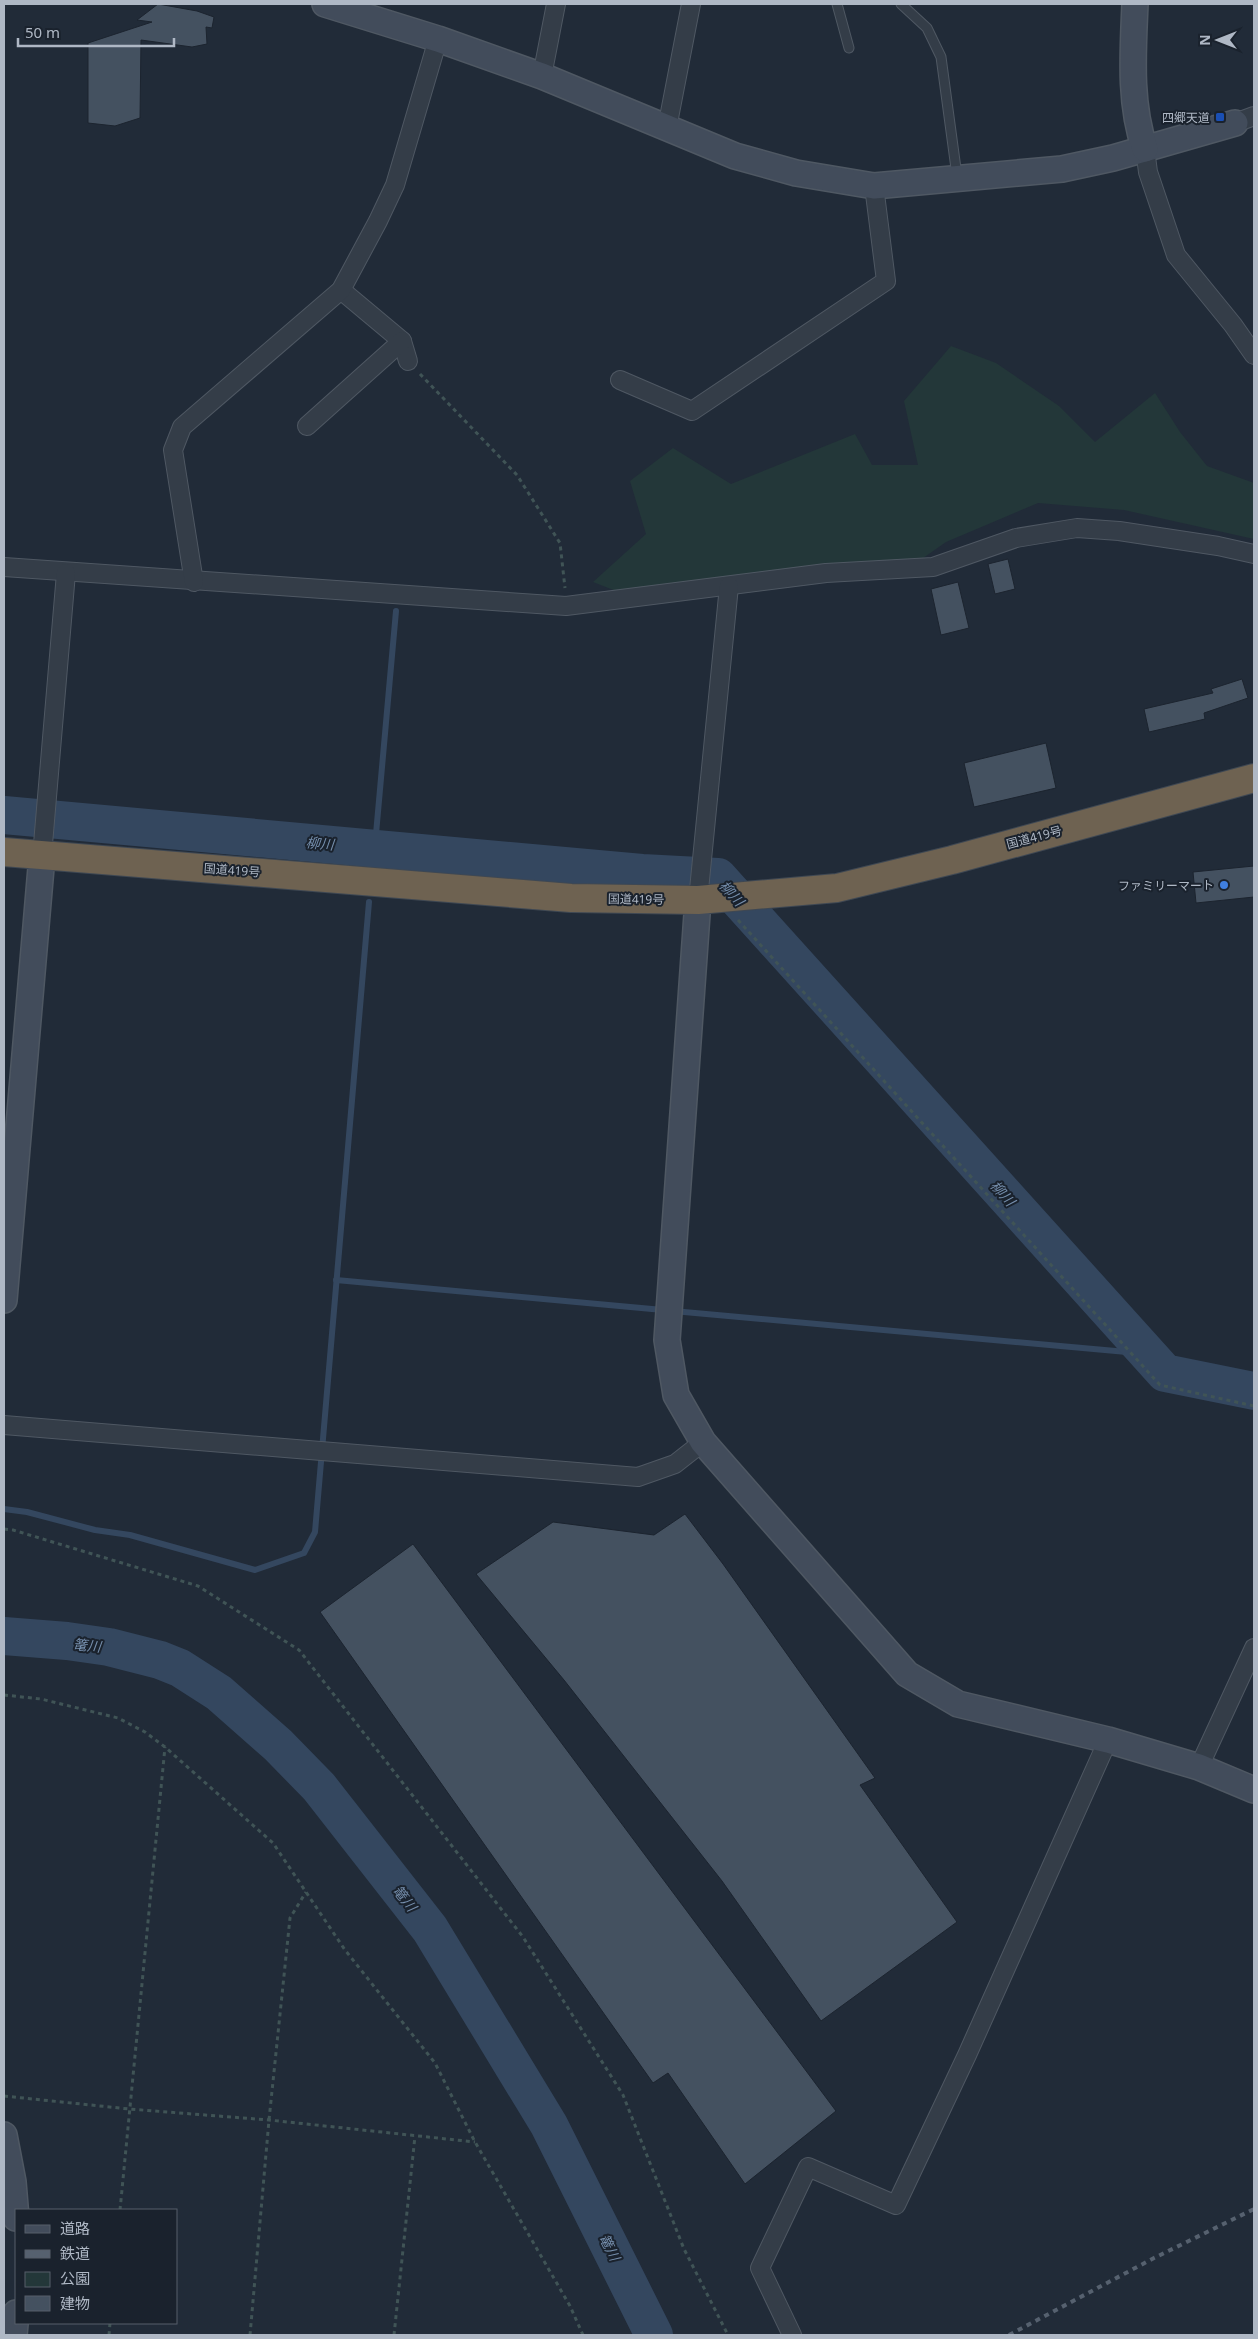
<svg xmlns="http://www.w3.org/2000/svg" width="1258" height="2339" font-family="'Noto Sans','Noto Sans JP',sans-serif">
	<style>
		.green { fill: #233739 }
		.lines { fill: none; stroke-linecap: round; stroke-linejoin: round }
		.stream { stroke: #34475f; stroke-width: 6 }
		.river { stroke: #34475f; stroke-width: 38 }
		.building { fill: #445160; stroke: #1c242f }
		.lane-casing { stroke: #4f5863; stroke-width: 11 }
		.street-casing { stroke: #4f5863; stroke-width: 20 }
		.secondary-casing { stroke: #4f5863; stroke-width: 28 }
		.highway-casing { stroke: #3f4853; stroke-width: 30 }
		.path { stroke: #405456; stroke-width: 3; stroke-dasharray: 4 4; stroke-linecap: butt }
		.lane { stroke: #343d48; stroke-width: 9 }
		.street { stroke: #343d48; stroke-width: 18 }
		.secondary { stroke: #424c5b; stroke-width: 25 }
		.highway { stroke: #6e6251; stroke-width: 28 }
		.rail { stroke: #56616f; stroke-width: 4; stroke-dasharray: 5 5; stroke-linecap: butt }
		.transit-dot { fill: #1a4fb4; stroke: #1a222d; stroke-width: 2 }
		.shop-dot { fill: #3f7fe0; stroke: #1a222d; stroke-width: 2 }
		.labels { text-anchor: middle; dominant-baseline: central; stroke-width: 4; stroke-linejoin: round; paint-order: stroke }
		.poi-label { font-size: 12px; fill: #afb8c5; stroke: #1a222d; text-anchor: end }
		.street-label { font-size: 12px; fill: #afb8c5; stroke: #1a222d }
		.water-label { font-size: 14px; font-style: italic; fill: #768fad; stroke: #1a222d }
	</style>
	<rect width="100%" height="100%" fill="#212b38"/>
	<polygon class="green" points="951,346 996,363 1059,406 1095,442 1155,393 1180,432 1207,466 1254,483 1254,539 1124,510 1038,503 946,542 916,563 616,591 593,582 646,534 630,481 673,448 731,484 855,434 872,465 918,465 904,401"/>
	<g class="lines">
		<g class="stream">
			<polyline points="376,834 396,611"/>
			<polyline points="336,1280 663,1310"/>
			<polyline points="673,1311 1149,1354"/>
			<polyline points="4,1509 27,1512 95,1530 130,1535 255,1570 304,1553 315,1532 369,902"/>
		</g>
		<g class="river">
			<polyline points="4,815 642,873 718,877 1165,1373 1254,1391"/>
			<polyline points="4,1636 67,1641 109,1647 160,1660 180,1668 219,1693 278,1745 319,1787 430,1929 549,2125 654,2335"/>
		</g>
	</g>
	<g class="building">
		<polygon points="158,4 197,11 214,17 212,28 206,27 207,44 192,47 141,40 140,118 115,126 88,123 88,43 152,22 137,20"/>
		<polygon points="1008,559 1015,589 995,594 988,564"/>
		<polygon points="958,582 969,628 941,635 931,589"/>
		<polygon points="1242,679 1248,698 1204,713 1205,719 1149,732 1144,709 1213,693 1211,689"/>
		<polygon points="1046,743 1056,788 974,807 964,763"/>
		<polygon points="1254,866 1254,897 1196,903 1193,872"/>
		<polygon points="685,1514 723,1564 875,1778 860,1785 957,1922 821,2021 722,1881 564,1680 476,1574 553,1522 654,1535"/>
		<polygon points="413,1544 836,2111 745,2184 668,2073 653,2083 320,1612"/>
	</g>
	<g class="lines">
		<defs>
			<g id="lane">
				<polyline points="837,4 849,48"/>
				<polyline points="901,4 927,28 941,57 957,176"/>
			</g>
			<g id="street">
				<polyline points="542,76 556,4"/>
				<polyline points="1235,123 1254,116"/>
				<polyline points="667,128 691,4"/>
				<polyline points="1145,149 1148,172 1176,255 1233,325 1254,355"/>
				<polyline points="341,290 402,341 408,361"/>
				<polyline points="620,380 692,411 886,281 874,186"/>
				<polyline points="307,426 402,341"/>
				<polyline points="4,567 566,606 826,573 933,567 1016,538 1077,528 1119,531 1218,546 1254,554"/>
				<polyline points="194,582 173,450 182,427 341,290 378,221 395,185 438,39"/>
				<polyline points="42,856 66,573"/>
				<polyline points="698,900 729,586"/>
				<polyline points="4,1425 638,1477 675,1464 703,1442"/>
				<polyline points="1199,1767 1254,1648"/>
				<polyline points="792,2335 760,2268 808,2167 896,2205 967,2055 1108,1740"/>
			</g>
			<g id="secondary">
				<polyline points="325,4 438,39 542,76 735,156 796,173 874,186 1062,169 1113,158 1235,123"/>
				<path d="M1135 4C1133 52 1129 103 1145 149"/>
				<polyline points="698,900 667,1340 676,1395 703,1442 907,1674 958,1704 1108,1740 1199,1767 1254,1790"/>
				<polyline points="4,1300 42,856"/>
				<polyline points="4,2135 13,2182 16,2218"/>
				<polyline points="14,2335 16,2313"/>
			</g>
			<polyline id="highway" points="4,852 571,898 698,900 837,888 952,860 1254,778"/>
		</defs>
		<use href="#lane" class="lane-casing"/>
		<use href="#street" class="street-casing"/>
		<use href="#secondary" class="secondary-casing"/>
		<use href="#highway" class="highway-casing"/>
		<g class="path">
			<polyline points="420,374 517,475 560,543 565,588"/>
			<polyline points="738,920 1160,1385 1254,1406"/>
			<polyline points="4,1529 13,1530 198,1586 299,1650 523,1937 623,2095 684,2249 728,2335"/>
			<polyline points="4,1695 41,1699 118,1718 145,1732 165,1747 273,1843 345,1950 435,2063 475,2142 570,2306 583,2335"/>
			<polyline points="4,2096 129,2109 269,2120 475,2142"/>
			<polyline points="120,2210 165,1747"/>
			<polyline points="109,2335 110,2323"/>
			<polyline points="250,2335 269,2120 290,1918 306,1892"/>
			<polyline points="394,2335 415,2136"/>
		</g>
		<use href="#lane" class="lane"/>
		<use href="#street" class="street"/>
		<use href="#secondary" class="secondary"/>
		<use href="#highway" class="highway"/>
		<polyline class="rail" points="1009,2335 1154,2258 1254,2209"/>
	</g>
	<rect class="transit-dot" x="1215" y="112" width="10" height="10" rx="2.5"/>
	<circle class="shop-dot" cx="1224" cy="885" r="5"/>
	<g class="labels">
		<g class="poi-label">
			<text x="1210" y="117">四郷天道</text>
			<text x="1214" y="885">ファミリーマート</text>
		</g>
		<g class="street-label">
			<text transform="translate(1034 837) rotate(-15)">国道419号</text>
			<text transform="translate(232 870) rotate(4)">国道419号</text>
			<text transform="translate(636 899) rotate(1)">国道419号</text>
		</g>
		<g class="water-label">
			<text transform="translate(320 843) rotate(5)">柳川</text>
			<text transform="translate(732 893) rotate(48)">柳川</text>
			<text transform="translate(1003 1193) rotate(48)">柳川</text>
			<text transform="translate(87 1645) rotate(6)">篭川</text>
			<text transform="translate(405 1898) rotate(52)">篭川</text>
			<text transform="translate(610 2247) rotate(63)">篭川</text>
		</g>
	</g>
	<rect width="1258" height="2339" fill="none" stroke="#afb8c5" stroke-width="10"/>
	<rect x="15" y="2209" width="162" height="115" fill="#1a222d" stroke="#565e6a"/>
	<rect x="25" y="2225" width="25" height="8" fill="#424c5b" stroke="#565e6a"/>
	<text x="60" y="2234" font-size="15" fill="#afb8c5">道路</text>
	<rect x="25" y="2250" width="25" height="8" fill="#56616f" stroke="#565e6a"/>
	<text x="60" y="2259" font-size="15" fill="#afb8c5">鉄道</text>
	<rect x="25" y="2272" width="25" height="15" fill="#233739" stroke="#565e6a"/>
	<text x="60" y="2284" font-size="15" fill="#afb8c5">公園</text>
	<rect x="25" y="2296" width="25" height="15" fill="#445160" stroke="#565e6a"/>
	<text x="60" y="2309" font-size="15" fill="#afb8c5">建物</text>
	<g transform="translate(1218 40) rotate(270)" stroke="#1a222d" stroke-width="4" paint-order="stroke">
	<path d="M0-4L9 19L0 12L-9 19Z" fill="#afb8c5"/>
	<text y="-8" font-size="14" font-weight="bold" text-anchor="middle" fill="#afb8c5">N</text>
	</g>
	<path d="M18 38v8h156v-8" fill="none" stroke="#afb8c5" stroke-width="2.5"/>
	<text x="25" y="38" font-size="15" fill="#afb8c5" stroke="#1a222d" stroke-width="4" paint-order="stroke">50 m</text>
</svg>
